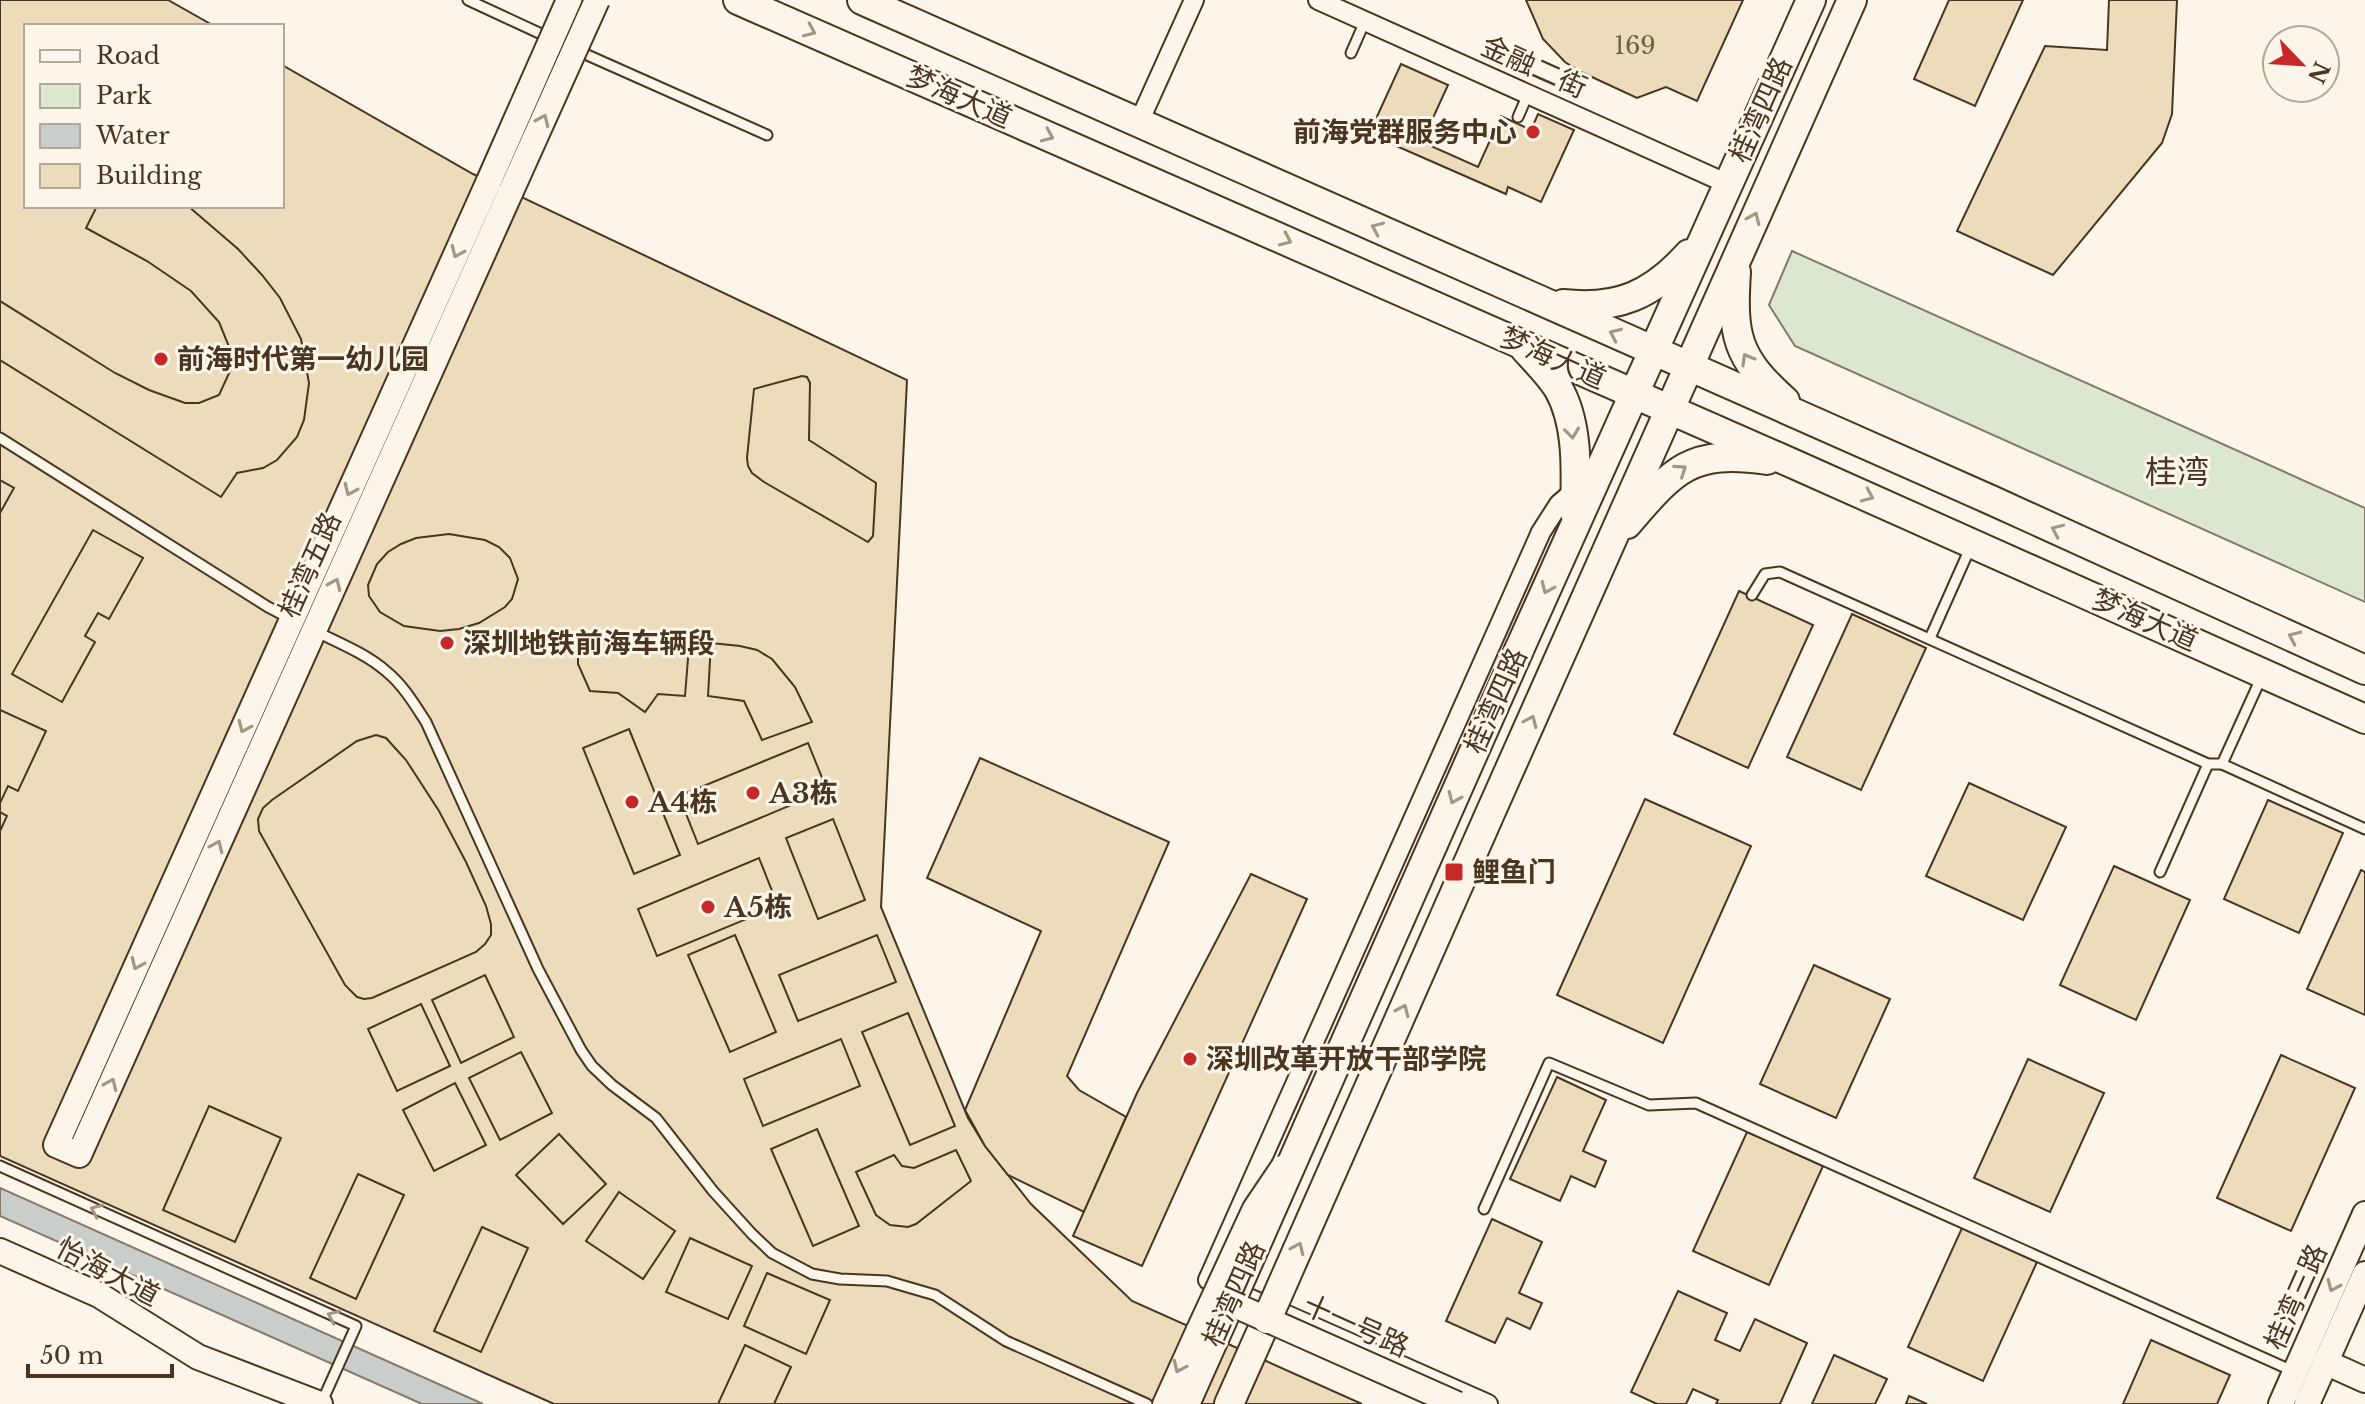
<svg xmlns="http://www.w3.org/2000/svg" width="2365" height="1404" font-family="'Libre Baskerville','Noto Sans SC',serif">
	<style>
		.green { fill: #dce7d0; stroke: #887966; stroke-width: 2 }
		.water { fill: #c9cecd; stroke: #887966; stroke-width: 2 }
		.building { fill: #ecdcbc; stroke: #4a3520; stroke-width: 2 }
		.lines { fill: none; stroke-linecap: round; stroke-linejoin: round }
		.lane-casing { stroke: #4a3520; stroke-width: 13 }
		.street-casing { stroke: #4a3520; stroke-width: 22 }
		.secondary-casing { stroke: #4a3520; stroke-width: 28 }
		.primary-casing { stroke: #4a3520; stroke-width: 32 }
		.lane { stroke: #fbf6e9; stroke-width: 9 }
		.street { stroke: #fbf6e9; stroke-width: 18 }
		.secondary { stroke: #fbf6e9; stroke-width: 24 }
		.primary { stroke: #fbf6e9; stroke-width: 28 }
		.street-bridge-casing { stroke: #4a3520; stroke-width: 22; stroke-linecap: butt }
		.secondary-bridge-casing { stroke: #4a3520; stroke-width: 28; stroke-linecap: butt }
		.primary-bridge-casing { stroke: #4a3520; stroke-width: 32; stroke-linecap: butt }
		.street-bridge { stroke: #fbf6e9; stroke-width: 18 }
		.secondary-bridge { stroke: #fbf6e9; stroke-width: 24 }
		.primary-bridge { stroke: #fbf6e9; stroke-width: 28 }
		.oneway { stroke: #a29684 }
		.poi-dot { fill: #c62828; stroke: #fbf6e9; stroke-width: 3 }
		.labels { text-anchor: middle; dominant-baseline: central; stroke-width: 6; stroke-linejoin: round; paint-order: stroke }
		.number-label { font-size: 24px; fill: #725f47 }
		.street-label { font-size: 28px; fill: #4a3520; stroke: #fbf6e9 }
		.poi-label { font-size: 28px; font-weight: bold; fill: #4a3520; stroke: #fbf6e9; text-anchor: start }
		.quarter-label { font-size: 32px; fill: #4a3520; stroke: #fbf6e9 }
	</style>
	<rect width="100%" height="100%" fill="#fbf6e9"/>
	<polygon class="green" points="1792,251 2365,508 2365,602 1795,346 1769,305"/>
	<polygon class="water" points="0,1188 483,1404 422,1404 0,1216"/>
	<g class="building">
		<polygon points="0,0 168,0 214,26 26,26 26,206 282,206 282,65 473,174 907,380 881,907 968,1118 985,1146 1031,1204 1132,1301 1362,1404 554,1404 0,1156"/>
		<polygon points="1526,0 1743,0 1697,101 1666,87 1637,98 1579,71 1565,62 1543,39"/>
		<polygon points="1949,0 2023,0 1975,106 1914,79"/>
		<polygon points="2109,0 2177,0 2172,114 2162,143 2053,275 1957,231 2045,46 2107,50"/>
		<polygon points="1401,64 1448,85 1422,142 1478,167 1501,116 1531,130 1538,114 1574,130 1541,202 1508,187 1506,194 1369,134"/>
		<polygon points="97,206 188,206 238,249 262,275 280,298 301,339 309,383 304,420 297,437 277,460 263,468 237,473 221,497 0,360 0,301 115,373 149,390 185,403 199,403 219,395 231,369 232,354 219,322 191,291 147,261 86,228"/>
		<polygon points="802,376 807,377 810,383 809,440 876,483 873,536 868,542 764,482 752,473 748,466 747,458 754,389"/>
		<polygon points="0,480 14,488 0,513"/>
		<polygon points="93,530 143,558 109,619 98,613 85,636 95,642 62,702 12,674"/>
		<polygon points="449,534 485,540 499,547 510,558 518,579 512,599 505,607 479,623 459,629 440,631 404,626 380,612 369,596 368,585 377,564 388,552 401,544 416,538"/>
		<polygon points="1739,591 1813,625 1748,768 1674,734"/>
		<polygon points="1852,614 1926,648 1861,790 1787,757"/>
		<polygon points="596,639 689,646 685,696 658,694 645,712 618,693 590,691 578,664 578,654 589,642"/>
		<polygon points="711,643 740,646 757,650 772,659 795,687 812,722 762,740 744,701 708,696"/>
		<polygon points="0,710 46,731 18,791 8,786 0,803"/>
		<polygon points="629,729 680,855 634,874 583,748"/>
		<polygon points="376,735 386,738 406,760 439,811 466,862 486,906 491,924 491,935 485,944 476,952 372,998 364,999 357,997 345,985 259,831 258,819 263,808 272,800 357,741"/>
		<polygon points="808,743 827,790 698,844 679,796"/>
		<polygon points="980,758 1169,842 1067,1076 1079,1090 1126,1117 1084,1212 1008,1175 985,1146 965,1110 1041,931 927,878"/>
		<polygon points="1969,783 2066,827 2023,920 1926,876"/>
		<polygon points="1645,799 1751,846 1663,1043 1557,995"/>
		<polygon points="2268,800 2343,833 2299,933 2224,899"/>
		<polygon points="0,812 7,816 0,831"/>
		<polygon points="833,819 865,900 818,919 786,838"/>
		<polygon points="759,858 778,906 657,956 638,909"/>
		<polygon points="2114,866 2190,900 2136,1020 2060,985"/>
		<polygon points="2361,870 2365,872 2365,1015 2307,989"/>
		<polygon points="1251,874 1307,899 1142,1266 1073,1236 1137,1093"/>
		<polygon points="735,935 776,1032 730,1052 688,955"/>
		<polygon points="877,935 896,982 798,1021 779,975"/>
		<polygon points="1814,965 1890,999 1836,1118 1760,1084"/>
		<polygon points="485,975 514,1037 461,1063 432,1000"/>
		<polygon points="421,1004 450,1066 397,1091 368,1029"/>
		<polygon points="908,1013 955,1126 910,1145 862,1032"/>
		<polygon points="841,1039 860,1086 763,1126 744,1079"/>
		<polygon points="521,1052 552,1113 500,1140 469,1078"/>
		<polygon points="2281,1055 2355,1088 2291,1231 2217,1198"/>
		<polygon points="2028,1059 2104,1093 2050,1212 1974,1178"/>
		<polygon points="1557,1077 1606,1100 1583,1151 1606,1161 1595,1187 1571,1176 1560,1201 1510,1179"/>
		<polygon points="455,1083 486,1145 434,1171 403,1110"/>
		<polygon points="209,1106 281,1138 235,1242 163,1210"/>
		<polygon points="817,1129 859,1226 813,1246 771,1149"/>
		<polygon points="1747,1132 1823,1166 1769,1285 1693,1251"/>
		<polygon points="559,1134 606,1184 563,1224 516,1175"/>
		<polygon points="956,1150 971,1181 916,1224 908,1227 890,1225 876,1215 856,1172 894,1155 902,1166 914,1168"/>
		<polygon points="358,1174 404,1195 356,1299 310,1278"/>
		<polygon points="619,1192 675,1231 643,1279 586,1241"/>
		<polygon points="1492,1219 1542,1242 1519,1293 1542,1303 1530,1329 1507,1318 1495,1343 1446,1321"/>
		<polygon points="482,1227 528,1248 481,1352 434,1331"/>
		<polygon points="1962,1228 2037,1262 1983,1381 1908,1347"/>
		<polygon points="690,1238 752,1266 728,1319 666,1292"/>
		<polygon points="767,1273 830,1300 806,1354 744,1326"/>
		<polygon points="1678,1291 1727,1313 1715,1340 1740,1351 1755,1319 1807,1343 1780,1404 1716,1404 1718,1400 1693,1389 1686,1404 1657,1404 1631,1392"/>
		<polygon points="2151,1340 2230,1375 2217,1404 2123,1404"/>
		<polygon points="745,1345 791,1367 774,1404 718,1404"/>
		<polygon points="1834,1355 1887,1379 1875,1404 1812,1404"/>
		<polygon points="1909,1396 1927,1404 1906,1404"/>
	</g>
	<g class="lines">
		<defs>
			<g id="lane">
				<polyline points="468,0 552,39"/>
				<polyline points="576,50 767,135"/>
				<polyline points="1351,53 1365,21"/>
				<polyline points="1518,117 1528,94"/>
				<polyline points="0,438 268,607 291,619"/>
				<polyline points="1752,595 1765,574 1780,572 2208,764 2222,764 2365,829"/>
				<path d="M315 631C339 643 367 654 387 672 403 685 415 705 426 722L538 969 581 1050 592 1066 612 1085 656 1118 713 1191 752 1234 772 1253 812 1274 840 1279 887 1281 935 1295 1006 1341 1147 1404"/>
				<polyline points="1930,638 1971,546"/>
				<polyline points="2222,764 2262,676"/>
				<polyline points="2160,872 2208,764"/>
				<polyline points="0,1166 356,1326 321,1404"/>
				<polyline points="1484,1209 1549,1063 1649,1105 1696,1103 2295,1372"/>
			</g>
			<g id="street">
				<polyline points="1318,0 1728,184"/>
				<polyline points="1139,122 1194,0"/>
				<polyline points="1162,1404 1196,1329"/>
				<polyline points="1488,1404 1208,1280 1541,532 1559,504 1579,487"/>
			</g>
			<g id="secondary">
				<polyline points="489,181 56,1145 79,1155 511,191"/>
				<polyline points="0,1251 99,1295 198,1357 320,1404"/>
				<polyline points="2325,1362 2365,1380"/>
				<polyline points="2281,1404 2365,1214"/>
				<polyline points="2307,1404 2365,1274"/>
			</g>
			<g id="primary">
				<polyline points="738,0 1796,465 2365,719"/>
				<polyline points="862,0 1991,500 2365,670"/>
				<path d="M1736 272C1732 336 1736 357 1785 401"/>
				<path d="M1563 304C1618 310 1652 295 1689 254"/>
				<path d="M1525 349C1536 361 1549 374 1558 388 1579 424 1576 473 1575 513"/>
				<path d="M1627 524C1674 469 1691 449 1767 460"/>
				<polyline points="1519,650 1811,0"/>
				<polyline points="1488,818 1852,0"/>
				<polyline points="1185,1404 1230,1303"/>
				<polyline points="1229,1404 1267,1319"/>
			</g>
		</defs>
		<use href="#lane" class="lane-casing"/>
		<use href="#street" class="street-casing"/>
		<use href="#secondary" class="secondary-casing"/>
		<use href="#primary" class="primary-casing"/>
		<use href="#lane" class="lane"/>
		<use href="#street" class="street"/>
		<use href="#secondary" class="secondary"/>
		<use href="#primary" class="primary"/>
		<defs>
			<polyline id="street-bridge" points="1196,1329 1252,1208 1281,1165"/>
			<g id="secondary-bridge">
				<polyline points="489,181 569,0"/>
				<polyline points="511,191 597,0"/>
				<polyline points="1230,1303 1457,1404"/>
			</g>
			<g id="primary-bridge">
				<polyline points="1230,1303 1519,650"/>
				<polyline points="1267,1319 1488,818"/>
			</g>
		</defs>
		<use href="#street-bridge" class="street-bridge-casing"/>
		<use href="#secondary-bridge" class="secondary-bridge-casing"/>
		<use href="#primary-bridge" class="primary-bridge-casing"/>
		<use href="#street-bridge" class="street-bridge"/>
		<use href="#secondary-bridge" class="secondary-bridge"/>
		<use href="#primary-bridge" class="primary-bridge"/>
	</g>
	<defs><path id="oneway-chevron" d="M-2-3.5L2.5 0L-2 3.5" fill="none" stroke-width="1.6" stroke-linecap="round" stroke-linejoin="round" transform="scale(2)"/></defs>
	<g class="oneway">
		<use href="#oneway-chevron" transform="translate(810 31) rotate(24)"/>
		<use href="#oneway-chevron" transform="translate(543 120) rotate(-66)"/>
		<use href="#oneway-chevron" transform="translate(1048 136) rotate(24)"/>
		<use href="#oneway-chevron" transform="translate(1754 218) rotate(-66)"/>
		<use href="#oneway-chevron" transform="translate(1377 228) rotate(-156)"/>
		<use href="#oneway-chevron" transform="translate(1286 240) rotate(24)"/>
		<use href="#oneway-chevron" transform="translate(457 252) rotate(114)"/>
		<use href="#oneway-chevron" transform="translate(1615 334) rotate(-156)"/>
		<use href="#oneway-chevron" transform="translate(1747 359) rotate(-120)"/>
		<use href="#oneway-chevron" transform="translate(1572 433) rotate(83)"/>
		<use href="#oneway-chevron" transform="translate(1681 470) rotate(-34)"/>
		<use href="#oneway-chevron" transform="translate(350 490) rotate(114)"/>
		<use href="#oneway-chevron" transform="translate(1868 496) rotate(24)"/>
		<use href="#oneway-chevron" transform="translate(2057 530) rotate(-156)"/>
		<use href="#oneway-chevron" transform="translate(335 584) rotate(-66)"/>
		<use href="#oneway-chevron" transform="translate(1547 588) rotate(114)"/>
		<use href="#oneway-chevron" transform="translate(2294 637) rotate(-156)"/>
		<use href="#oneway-chevron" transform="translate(1531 721) rotate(-66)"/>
		<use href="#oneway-chevron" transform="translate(244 727) rotate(114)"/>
		<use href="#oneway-chevron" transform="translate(1454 798) rotate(114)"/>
		<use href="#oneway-chevron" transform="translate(217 846) rotate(-66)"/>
		<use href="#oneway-chevron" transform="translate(137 964) rotate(114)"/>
		<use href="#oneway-chevron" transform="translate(1403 1010) rotate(-66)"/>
		<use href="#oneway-chevron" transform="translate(111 1084) rotate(-66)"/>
		<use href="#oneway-chevron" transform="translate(96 1210) rotate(-156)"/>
		<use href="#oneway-chevron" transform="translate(1298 1248) rotate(-66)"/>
		<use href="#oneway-chevron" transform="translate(2333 1286) rotate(114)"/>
		<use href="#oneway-chevron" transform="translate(333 1316) rotate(-156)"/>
		<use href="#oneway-chevron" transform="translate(1179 1367) rotate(115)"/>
	</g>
	<g class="poi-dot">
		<circle cx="1533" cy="132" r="8"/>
		<circle cx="161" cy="359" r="8"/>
		<circle cx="447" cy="643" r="8"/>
		<circle cx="753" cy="793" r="8"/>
		<circle cx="632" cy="802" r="8"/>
		<rect x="1444" y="862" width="20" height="20" rx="4"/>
		<circle cx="708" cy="907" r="8"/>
		<circle cx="1190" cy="1059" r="8"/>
	</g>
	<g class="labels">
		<g class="number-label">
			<text x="1635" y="45">169</text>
		</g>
		<g class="street-label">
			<text transform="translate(1534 67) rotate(24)">金融二街</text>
			<text transform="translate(959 97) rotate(24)">梦海大道</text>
			<text transform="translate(1761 110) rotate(-66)">桂湾四路</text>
			<text transform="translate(1553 358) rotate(24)">梦海大道</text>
			<text transform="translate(310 565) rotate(-66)">桂湾五路</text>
			<text transform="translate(2145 620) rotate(24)">梦海大道</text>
			<text transform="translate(1496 701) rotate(-66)">桂湾四路</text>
			<text transform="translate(108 1272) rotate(28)">怡海大道</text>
			<text transform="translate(1234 1294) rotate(-66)">桂湾四路</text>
			<text transform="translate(2296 1297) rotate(-66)">桂湾三路</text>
			<text transform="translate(1356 1326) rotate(24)">十一号路</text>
		</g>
		<g class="poi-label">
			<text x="1517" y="132" text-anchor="end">前海党群服务中心</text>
			<text x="177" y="359">前海时代第一幼儿园</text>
			<text x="463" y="643">深圳地铁前海车辆段</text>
			<text x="769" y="793">A3栋</text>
			<text x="648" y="802">A4栋</text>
			<text x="1472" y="872">鲤鱼门</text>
			<text x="724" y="907">A5栋</text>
			<text x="1206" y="1059">深圳改革开放干部学院</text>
		</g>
		<g class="quarter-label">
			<text x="2177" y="472">桂湾</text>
		</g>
	</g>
	<rect x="24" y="24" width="260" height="184" fill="#fbf6e9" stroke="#b4a999" stroke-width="2"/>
	<rect x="40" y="50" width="40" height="12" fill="#fbf6e9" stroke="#b4a999" stroke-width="2"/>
	<text x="96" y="64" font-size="24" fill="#4a3520">Road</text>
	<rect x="40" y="84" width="40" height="24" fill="#dce7d0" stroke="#b4a999" stroke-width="2"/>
	<text x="96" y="104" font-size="24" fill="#4a3520">Park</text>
	<rect x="40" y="124" width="40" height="24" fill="#c9cecd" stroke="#b4a999" stroke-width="2"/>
	<text x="96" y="144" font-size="24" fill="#4a3520">Water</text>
	<rect x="40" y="164" width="40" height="24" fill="#ecdcbc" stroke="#b4a999" stroke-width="2"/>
	<text x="96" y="184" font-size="24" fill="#4a3520">Building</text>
	<g transform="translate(2301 64) rotate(115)"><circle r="38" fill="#fbf6e9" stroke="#b4a999" stroke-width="2"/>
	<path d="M0-6L14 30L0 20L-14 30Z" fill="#c62828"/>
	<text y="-12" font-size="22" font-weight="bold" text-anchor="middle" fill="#4a3520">N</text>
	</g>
	<path d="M28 1364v12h144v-12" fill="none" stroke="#4a3520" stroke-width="4"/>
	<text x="40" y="1364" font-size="24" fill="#4a3520" stroke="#fbf6e9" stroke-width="6" paint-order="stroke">50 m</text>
</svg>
